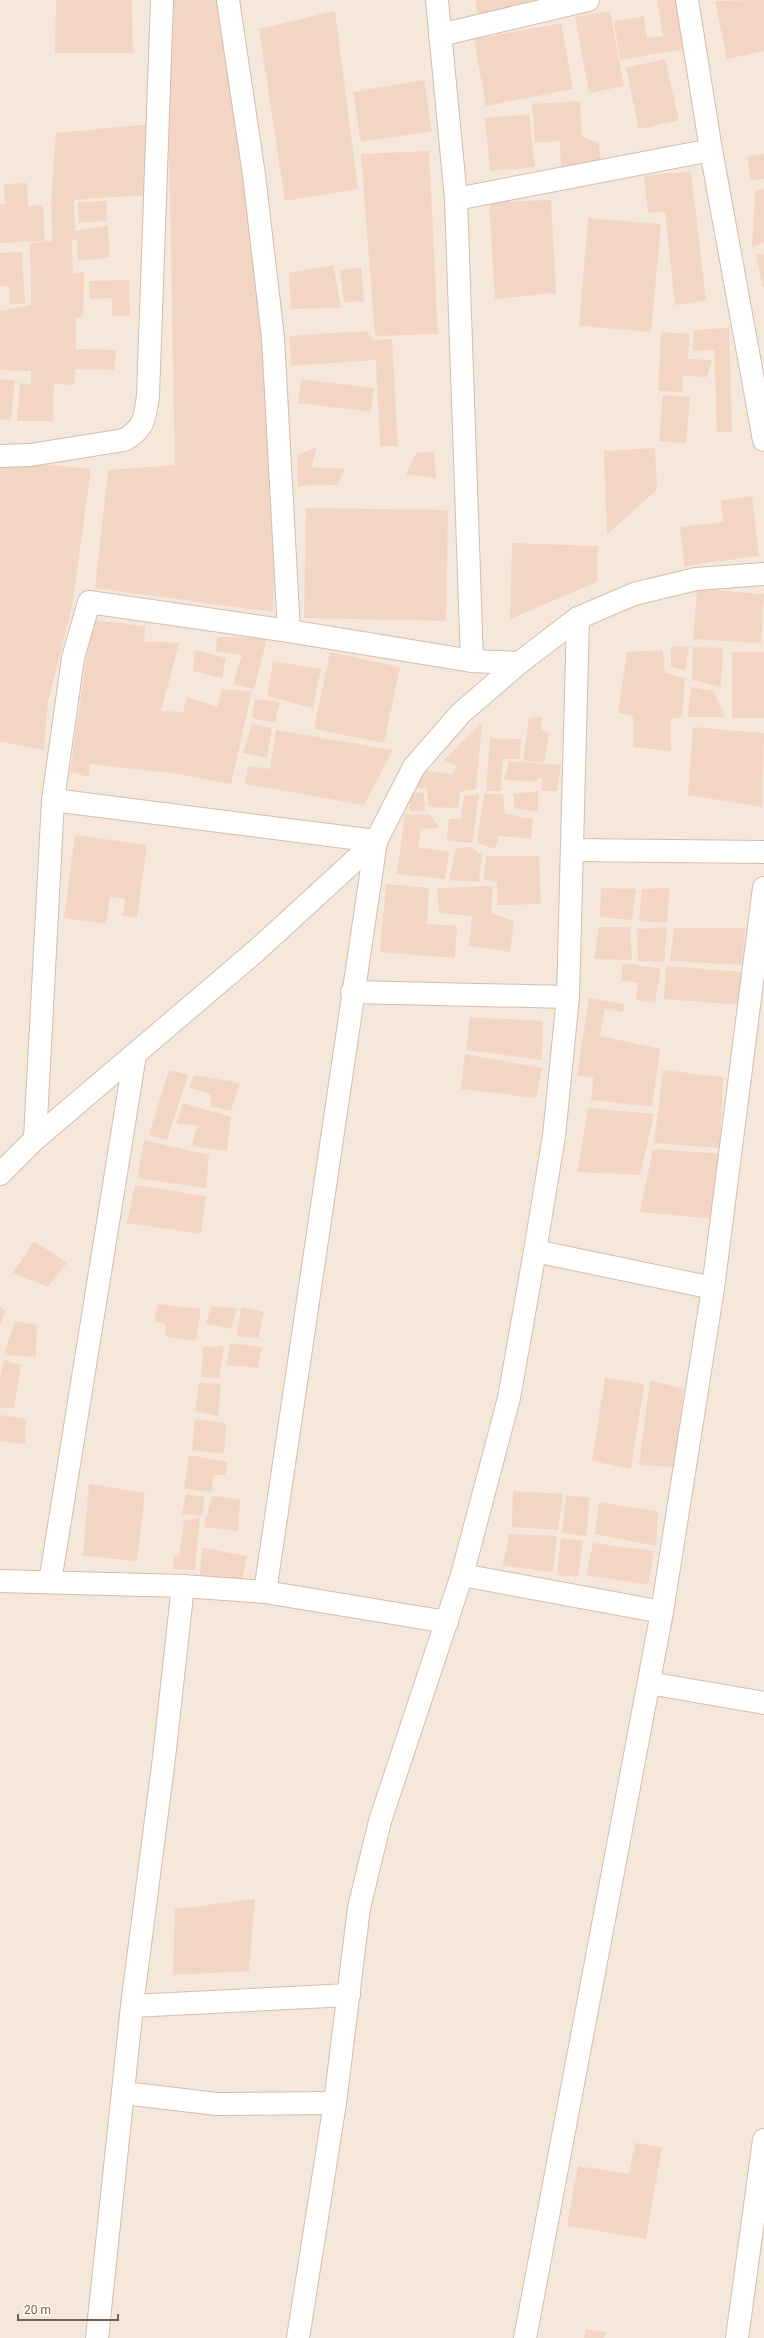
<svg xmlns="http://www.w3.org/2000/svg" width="764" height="2338" font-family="Roboto,sans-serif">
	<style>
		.residential { fill: #f5e8da }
		.building { fill: #f3d5c3 }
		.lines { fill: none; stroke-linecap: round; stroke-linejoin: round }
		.street-casing { stroke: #d1beb0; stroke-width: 24 }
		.street { stroke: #fff; stroke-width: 22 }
	</style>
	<rect width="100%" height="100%" fill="#fdf6ec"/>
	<rect class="residential" x="0" y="0" width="764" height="2338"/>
	<g class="building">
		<polygon points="56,0 132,0 133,53 55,53"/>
		<polygon points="166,0 228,0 273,338 275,542 273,612 95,588 108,470 175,465"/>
		<polygon points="475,0 547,0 480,25"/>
		<polygon points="657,0 678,0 685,49 620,60 614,21 644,16 647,38 663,36"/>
		<polygon points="764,0 764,51 727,59 715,1"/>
		<polygon points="335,11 358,189 285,201 259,29"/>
		<polygon points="610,11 624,86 589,93 575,17"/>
		<polygon points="561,23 573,89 486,106 474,39"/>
		<polygon points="665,59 679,120 639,129 626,68"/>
		<polygon points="424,80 432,131 361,142 353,92"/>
		<polygon points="580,101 582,136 599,144 601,164 561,167 560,141 535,143 532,104"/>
		<polygon points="529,114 535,167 490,171 485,118"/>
		<polygon points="151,124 147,195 74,200 75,231 108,225 110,257 78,261 77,240 72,240 73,274 84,272 83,317 76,317 76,349 116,350 114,370 75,369 74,385 54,384 53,421 17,421 20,383 31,384 31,371 0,370 0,311 31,305 30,243 52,241 51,202 56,133"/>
		<polygon points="429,151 438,334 375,336 361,154"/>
		<polygon points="764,154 764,179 750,180 748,156"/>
		<polygon points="691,171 706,301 675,305 665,212 648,213 644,176"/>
		<polygon points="27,183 28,206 43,205 45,241 0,243 0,204 5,204 4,184"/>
		<polygon points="764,189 764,242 752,248 755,192"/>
		<polygon points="551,200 556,293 495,299 489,202"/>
		<polygon points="106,201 107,221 79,223 78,202"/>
		<polygon points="588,218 661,224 651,332 579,326"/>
		<polygon points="22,252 25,304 10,304 9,286 0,287 0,253"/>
		<polygon points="764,254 764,287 763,287 756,255"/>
		<polygon points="333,265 341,308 291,309 289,273"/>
		<polygon points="361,267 364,301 344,303 340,270"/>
		<polygon points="129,280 130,316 112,316 112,298 90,299 89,281"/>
		<polygon points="729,328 732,432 717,432 714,350 693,351 693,330"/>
		<polygon points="366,331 373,340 392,339 398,446 380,446 376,360 291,366 289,336"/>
		<polygon points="661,332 689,334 688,359 712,360 707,377 683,376 682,392 658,391"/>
		<polygon points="0,379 15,380 11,420 0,419"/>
		<polygon points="301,379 374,388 371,412 298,403"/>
		<polygon points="663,395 690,397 686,443 659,441"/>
		<polygon points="317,447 311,467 345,469 338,485 298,486 297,455"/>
		<polygon points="655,448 657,490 607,534 604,451"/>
		<polygon points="434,451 436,479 406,474 416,453"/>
		<polygon points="0,460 91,469 72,607 48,702 44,750 0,742"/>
		<polygon points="752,496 759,556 684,566 680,527 723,522 721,500"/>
		<polygon points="306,508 448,510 446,621 304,618"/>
		<polygon points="512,543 598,546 597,582 510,619"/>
		<polygon points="697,589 764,594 761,643 693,639"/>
		<polygon points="92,620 145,626 144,641 179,643 161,711 183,712 187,697 217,707 222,689 252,691 231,784 171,773 90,764 89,777 70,772"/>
		<polygon points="217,637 267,638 254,689 233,684 242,655 216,651"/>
		<polygon points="671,646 689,647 685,671 671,667"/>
		<polygon points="693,647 723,648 721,687 692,680"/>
		<polygon points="195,650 226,658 222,678 193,671"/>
		<polygon points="663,650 665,673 685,678 682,717 671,719 671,751 633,747 633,716 618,713 627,652"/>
		<polygon points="330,652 400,667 384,743 314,729"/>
		<rect x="732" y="652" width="32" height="66"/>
		<polygon points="273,661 321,669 313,708 267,696"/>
		<polygon points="691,687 714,691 725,717 688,717"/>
		<polygon points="255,699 280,702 275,723 252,718"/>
		<polygon points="542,717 541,730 549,733 544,763 523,760 529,718"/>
		<polygon points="482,722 476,789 460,792 458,808 428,807 427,788 413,788 419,770 453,774 456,766 444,760"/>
		<polygon points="252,724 272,728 267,758 243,753"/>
		<polygon points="693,727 764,733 762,807 688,795"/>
		<polygon points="276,730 393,750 364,805 245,784 248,766 270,769"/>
		<polygon points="490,738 521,739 520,759 503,759 501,791 486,791"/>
		<polygon points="509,761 561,765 557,791 541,791 543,777 538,778 536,782 504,780"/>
		<polygon points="538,791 538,812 514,808 514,794"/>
		<polygon points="411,792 424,793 425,811 409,811"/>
		<polygon points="479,794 472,843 447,840 449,819 461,819 464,796"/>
		<polygon points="484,794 503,794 505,814 533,819 531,839 499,836 495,849 477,843"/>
		<polygon points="405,814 431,815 439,828 421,829 418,847 449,852 445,879 397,874"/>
		<polygon points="75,835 147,845 137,918 123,916 125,899 110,897 106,924 64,918"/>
		<polygon points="471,847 482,855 479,882 449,880 456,848"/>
		<polygon points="486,856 539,856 541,904 497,905 497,882 484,880"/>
		<polygon points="386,884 429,888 427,924 457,926 455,958 380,952"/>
		<polygon points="493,886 491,913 514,921 510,952 469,946 472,916 439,913 437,888"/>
		<polygon points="601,888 636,889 632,920 600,917"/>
		<polygon points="670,888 667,923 639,921 642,889"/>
		<polygon points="599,927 630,927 632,960 594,959"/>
		<polygon points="667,927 664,962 638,961 637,929"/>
		<polygon points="674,928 745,928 742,965 670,961"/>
		<polygon points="623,963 661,969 655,1003 636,1000 638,983 621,981"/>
		<polygon points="666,966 744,972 741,1005 664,999"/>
		<polygon points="589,998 624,1004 623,1012 605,1009 600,1036 660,1049 652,1107 591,1100 594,1074 593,1078 577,1075"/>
		<polygon points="470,1017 543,1021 542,1060 466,1050"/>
		<polygon points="465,1054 542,1068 536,1098 461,1089"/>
		<polygon points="169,1070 188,1075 167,1140 149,1135"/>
		<polygon points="663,1070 723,1077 720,1148 654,1143"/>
		<polygon points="194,1075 240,1083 231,1111 210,1106 211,1094 189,1088"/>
		<polygon points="183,1103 231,1117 227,1151 192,1146 197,1125 176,1124"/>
		<polygon points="588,1108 654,1114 640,1175 577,1172"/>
		<polygon points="144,1140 209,1155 206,1188 137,1178"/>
		<polygon points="653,1149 724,1154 713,1219 640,1212"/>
		<polygon points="135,1185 206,1196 201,1234 127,1223"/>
		<polygon points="34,1241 67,1263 48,1287 13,1273"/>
		<polygon points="158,1304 201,1309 196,1341 166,1337 165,1324 154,1321"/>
		<polygon points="211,1306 237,1308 231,1329 206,1324"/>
		<polygon points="0,1307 5,1311 0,1325"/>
		<polygon points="241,1307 264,1312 258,1338 237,1336"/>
		<polygon points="15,1321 37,1325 36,1357 4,1355"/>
		<polygon points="230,1343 262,1347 258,1368 227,1365"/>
		<polygon points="224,1346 219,1378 201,1377 203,1347"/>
		<polygon points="4,1360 21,1365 14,1408 0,1408 0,1379"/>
		<polygon points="605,1378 644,1384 631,1469 592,1461"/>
		<polygon points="650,1381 684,1388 675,1467 639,1465"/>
		<polygon points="199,1383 221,1384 218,1416 195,1411"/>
		<polygon points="0,1415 26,1419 25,1444 0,1441"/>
		<polygon points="195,1419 226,1423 224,1454 192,1450"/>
		<polygon points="189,1455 227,1462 225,1475 213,1475 212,1492 184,1489"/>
		<polygon points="89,1484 145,1493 137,1561 83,1556"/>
		<polygon points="513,1491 563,1494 558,1530 512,1527"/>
		<polygon points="186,1494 205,1497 202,1515 182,1514"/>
		<polygon points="566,1495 590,1498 586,1536 562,1533"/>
		<polygon points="212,1496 240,1499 238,1531 204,1527"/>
		<polygon points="599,1502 658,1511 656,1546 595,1534"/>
		<polygon points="200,1517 195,1570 173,1569 174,1555 179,1556 184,1521"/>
		<polygon points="509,1534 557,1536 553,1572 503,1566"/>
		<polygon points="561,1538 583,1541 578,1577 557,1575"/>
		<polygon points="593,1543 654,1551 648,1585 586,1575"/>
		<polygon points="202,1548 247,1556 242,1579 200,1576"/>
		<polygon points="255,1899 249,1971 173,1975 175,1909"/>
		<polygon points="635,2143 662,2147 646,2239 567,2226 578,2166 629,2174"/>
		<polygon points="586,2329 606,2332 604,2338 584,2338"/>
	</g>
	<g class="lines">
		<defs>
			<g id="street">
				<polyline points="228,0 254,175 273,338 289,631"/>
				<polyline points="437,0 456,199 472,661"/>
				<polyline points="687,0 711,150 764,440"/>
				<polyline points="440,35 588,0"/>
				<polyline points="456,199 711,150"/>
				<path d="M0 456 30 455 124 440C144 429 145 418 148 396L162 0"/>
				<polyline points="53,800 376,841"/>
				<polyline points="572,850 764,852"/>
				<polyline points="352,992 568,997"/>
				<polyline points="35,1139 53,800 73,658 89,602 289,631 472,661 519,663"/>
				<polyline points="0,1174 35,1139 256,951 376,841"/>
				<polyline points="535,1251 713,1288"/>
				<polyline points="462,1575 662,1612"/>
				<polyline points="0,1581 183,1586 265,1592 447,1622"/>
				<polyline points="50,1582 135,1055"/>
				<polyline points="265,1592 376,841 414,767 461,713 519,663 578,618 634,594 696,579 764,574"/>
				<polyline points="649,1683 764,1703"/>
				<polyline points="132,2006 349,1995"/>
				<polyline points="124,2093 217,2104 335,2103"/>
				<polyline points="97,2338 132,2006 164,1758 183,1586"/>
				<polyline points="298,2338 335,2103 359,1908 380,1821 462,1575 509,1398 535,1251 554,1136 568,997 578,618"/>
				<polyline points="525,2338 662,1612 713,1288 764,888"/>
				<polyline points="737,2338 764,2140"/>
			</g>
		</defs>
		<use href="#street" class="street-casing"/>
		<use href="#street" class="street"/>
	</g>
	<path d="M18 2314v6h100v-6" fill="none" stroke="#7a5c4d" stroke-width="2"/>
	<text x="24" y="2314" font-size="12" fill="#7a5c4d" stroke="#fffaf3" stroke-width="3" paint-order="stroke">20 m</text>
</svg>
